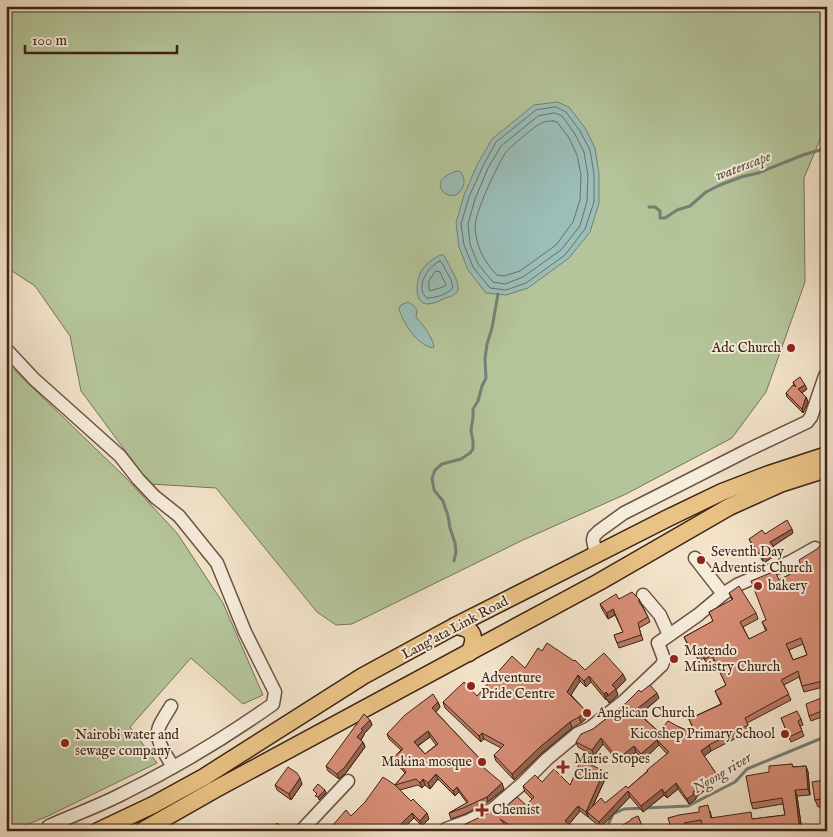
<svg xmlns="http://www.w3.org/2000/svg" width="833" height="837" font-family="'IM FELL English',serif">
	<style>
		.green { fill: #b5c59b; stroke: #7a7458 }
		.water { fill: #9bbeb9; stroke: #768077 }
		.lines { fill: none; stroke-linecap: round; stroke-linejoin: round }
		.shore { stroke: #6c7066; stroke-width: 1 }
		.stream { stroke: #768077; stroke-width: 3 }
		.minor-casing { stroke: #6b5342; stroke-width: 15 }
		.major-casing { stroke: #3e2314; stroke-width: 19 }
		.minor { stroke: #f7eddd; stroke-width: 12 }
		.major { stroke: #e9c285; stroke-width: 16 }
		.wall { fill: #b87965; stroke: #3e2314; fill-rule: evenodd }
		.shaded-wall { fill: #966353; stroke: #3e2314 }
		.building { fill: #d68d76; stroke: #3e2314; fill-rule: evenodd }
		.poi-dot { fill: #8f2418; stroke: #f7eddd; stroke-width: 2 }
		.labels { text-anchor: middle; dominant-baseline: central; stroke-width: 4; stroke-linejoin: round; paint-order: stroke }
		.poi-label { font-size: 14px; fill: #3e2314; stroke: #f7eddd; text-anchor: start }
		.street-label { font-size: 14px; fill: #3e2314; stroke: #f7eddd }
		.water-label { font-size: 15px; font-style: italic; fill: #5a5246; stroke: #f7eddd }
	</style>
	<rect width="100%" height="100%" fill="#f2e3ca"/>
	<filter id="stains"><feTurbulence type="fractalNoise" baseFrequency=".004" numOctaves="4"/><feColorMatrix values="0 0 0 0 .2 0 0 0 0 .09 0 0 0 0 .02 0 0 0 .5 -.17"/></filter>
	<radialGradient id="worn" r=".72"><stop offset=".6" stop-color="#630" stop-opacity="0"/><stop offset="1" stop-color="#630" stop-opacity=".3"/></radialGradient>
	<g class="green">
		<polygon points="6,6 827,6 827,123 804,178 805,282 766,392 732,438 626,494 523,540 352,624 336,625 317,612 216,488 150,484 81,391 70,336 35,286 6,267"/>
		<polygon points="6,362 126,478 177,533 223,603 263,695 243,704 191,658 130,727 157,763 48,816 11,831 6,831"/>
	</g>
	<g class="water">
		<polygon points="557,102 569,107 585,128 595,148 599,174 599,203 590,232 569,258 528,288 506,295 486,293 468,270 459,247 456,223 464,195 478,163 492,139 534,105"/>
		<path d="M457 171 461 172C464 177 465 182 463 187 454 207 429 187 446 176 449 174 454 172 457 171Z"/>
		<path d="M440 255H443L445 257C448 265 460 281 458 290 456 295 450 297 445 298 440 301 433 304 427 304 412 302 417 278 422 270 427 263 433 259 440 255Z"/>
		<path d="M408 302 413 305 417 310 416 317C423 325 431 335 434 346L433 348C417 345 403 323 399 309L401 305Z"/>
	</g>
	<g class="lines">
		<g class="shore">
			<polygon points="556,107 566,112 580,131 590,150 594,174 594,202 585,229 565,255 526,283 506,290 490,288 473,267 464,245 461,224 469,197 483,166 496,142 536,110"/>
			<polygon points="555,113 562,116 575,134 584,152 588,175 587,201 580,226 561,250 523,277 505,284 493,282 478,264 470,244 468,224 475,199 488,168 501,146 538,116"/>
			<path d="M553 121 557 122 569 138 577 155 581 175 580 200 573 222 556 245 520 271 504 276 497 275C484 262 476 246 475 227 475 212 497 166 506 152 509 148 537 124 542 123 545 121 550 121 553 121Z"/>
			<path d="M440 261 442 263 451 280 453 288C446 295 435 298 427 298 414 288 428 266 440 261Z"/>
			<polygon points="436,271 440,272 446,285 443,287 430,291 429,289 429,281"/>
		</g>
		<g class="stream">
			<polyline points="649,207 655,207 660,211 660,218 665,218 677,210 690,206 706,192 720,185 741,177 758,173 803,155 827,148"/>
			<polyline points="454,561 456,552 455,543 450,528 448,516 443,501 434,490 432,478 435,470 442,464 461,459 470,453 473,449 473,442 471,430 473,418 473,409 478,401 482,386 486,378 485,359 487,344 492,328 498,294"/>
			<polyline points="605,831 613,814 624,809 688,806 735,782 747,769 827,736"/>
		</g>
		<defs>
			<g id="minor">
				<path d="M6 349 34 379 120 456 138 479 155 497 179 516 217 563 245 632 275 692 273 704C225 738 175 768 122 794 99 806 73 815 49 826L50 831"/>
				<polyline points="596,555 593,540 594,536 599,531 624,513 748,450 807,422 811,417 825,376 827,375"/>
				<polyline points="695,558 723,594"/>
				<polyline points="643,595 660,615 669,635"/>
				<path d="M171 706C167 713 162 720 159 727 154 740 167 756 173 767"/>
				<polyline points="301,831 348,781"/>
				<polyline points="444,831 446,829 468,821 493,809 523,783 547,759 577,734 590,728 623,702 662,665 664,659 658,643 698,615 723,594 737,585 790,562 815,548"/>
			</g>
			<g id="major">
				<path d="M455 626C474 628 477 637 469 653"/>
				<polyline points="98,831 153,805 204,777 363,676 455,626 668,518 722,492 769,474 827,455"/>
				<polyline points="142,831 214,790 599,582 729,507 780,484 827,469"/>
			</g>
		</defs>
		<use href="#minor" class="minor-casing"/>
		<use href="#major" class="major-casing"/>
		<use href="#minor" class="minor"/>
		<use href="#major" class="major"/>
	</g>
	<g class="wall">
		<polygon points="793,382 807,389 802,393 806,397 808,402 803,413 787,397 786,393 794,385"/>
		<polygon points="793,533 773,546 777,554 764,563 751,543 749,539 765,534"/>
		<path d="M827 552V686L804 692 799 677 784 685 791 700 747 723 750 731 711 751 704 756 717 775 719 780 696 797V799L689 804 678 789 667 798 664 795 643 812 630 797 601 827 589 818 588 816V817L580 811 569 824 578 831H511L509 829 454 831 526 805 532 799 525 792 523 786 542 782 570 785 606 777 593 806 605 803 628 788 667 754 659 745 643 760 636 752 620 764 603 744 594 756 578 747 576 742 641 692 659 698 642 713 644 715 646 720 659 732 679 727 695 734 689 719 721 704 715 691 726 685 714 660 707 665 704 658 699 661 694 653 692 654 684 637 713 621 709 612 732 600 729 593 756 613 758 619 743 627 749 639 766 631 762 622 766 620 779 580 802 568ZM803 644 807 655 793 660 789 650Z"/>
		<polygon points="619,599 639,599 648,617 650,622 639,628 643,640 619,648 614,635 623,632 615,615 608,619 602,609 600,604"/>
		<polygon points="542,651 585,670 626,680 616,690 618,695 609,703 607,699 606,700 591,682 586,687 580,681 571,695 586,711 588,717 581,723 572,728 542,753 514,780 496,761 494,755 501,748 484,739 481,742 445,708 443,702 477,696 525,668"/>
		<path d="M438 702 440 707 436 712 480 759 482 764 481 765 504 789 488 802 465 814 451 819 449 813 467 803 459 792 455 796 438 779 430 789 425 785 422 788 418 785 400 790 429 819 422 826 414 818 405 827 408 831H335L333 825 351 816 395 785 405 773 395 762 394 757 401 750 389 739 387 734ZM430 737 436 745 425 754 418 746Z"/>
		<polygon points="827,703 827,715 811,721 809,716"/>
		<polygon points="781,718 801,719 803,725 800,726 804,736 791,742"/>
		<polygon points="370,720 372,725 364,734 364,735 361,740 363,742 365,747 346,773 339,779 328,771 326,766"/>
		<polygon points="792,764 793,767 806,766 808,772 810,795 797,796 802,831 703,831 702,826 686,829 668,818 710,811 712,818 753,819 785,815 783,804 753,809 751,803 769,772"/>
		<polygon points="827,769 827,811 824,811 823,807 818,807 815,800 825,780"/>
		<polygon points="302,784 291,800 277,790 275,785"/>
		<polygon points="638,816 644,831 623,831"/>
	</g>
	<g class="shaded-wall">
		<polygon points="805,385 807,389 800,394 798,389"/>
		<polygon points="806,397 808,402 803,413 802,409"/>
		<polygon points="792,529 793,533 772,547 770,542"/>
		<polygon points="775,549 777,554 764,563 762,558"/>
		<polygon points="613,609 615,615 608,619 607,613"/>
		<polygon points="623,674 626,680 616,690 618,695 609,703 607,699 606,700 604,694 606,692 608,696 612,685"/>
		<polygon points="578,675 580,681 569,698 567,692"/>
		<polygon points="589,676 591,682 586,687 584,681"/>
		<polygon points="657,693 659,698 639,715 637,709"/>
		<polygon points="438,702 440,707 434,714 432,708"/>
		<polygon points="586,711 588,717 581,723 579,717"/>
		<polygon points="370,720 372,725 364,734 364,735 359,742 357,737 361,729"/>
		<polygon points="570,722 572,728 542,753 514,780 512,774 540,747"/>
		<polygon points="428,731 430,737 416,747 414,742"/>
		<polygon points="482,733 484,739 481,742 479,736"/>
		<polygon points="601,738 603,744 594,756 592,750"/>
		<polygon points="657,740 659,745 643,760 641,754"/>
		<polygon points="363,742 365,747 346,773 339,779 337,774"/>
		<polygon points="709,745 711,751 703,757 701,751"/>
		<polygon points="634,746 636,752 620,764 618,759"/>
		<polygon points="480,759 482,764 479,767 477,762"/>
		<polygon points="806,766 808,772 810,795 808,789"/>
		<polygon points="604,771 606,777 589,814 587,812 588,816 588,817 586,812"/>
		<polygon points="436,774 438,779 430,789 428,783"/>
		<polygon points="717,775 719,780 696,797 696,799 689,804 687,799 693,792"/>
		<polygon points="300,778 302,784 291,800 289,794"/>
		<polygon points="423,779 425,785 422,788 420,783"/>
		<polygon points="502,783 504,789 488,802 487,797"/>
		<polygon points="676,783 678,789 667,798 665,793"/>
		<polygon points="457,787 459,792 455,796 453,791"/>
		<polygon points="662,789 664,795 643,812 641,806"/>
		<polygon points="325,790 326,793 319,800 318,797"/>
		<polygon points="795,790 797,796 802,831 800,831"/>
		<polygon points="628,791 630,797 601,827 599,822"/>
		<polygon points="578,806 580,811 567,827 565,821"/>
		<polygon points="412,813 414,818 403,829 401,824"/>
		<polygon points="427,813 429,819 422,826 420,821"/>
	</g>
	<g class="building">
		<polygon points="800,377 805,385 798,389 806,397 802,409 786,393 793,385 796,387 793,382"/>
		<polygon points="787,520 792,529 770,542 775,549 762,558 749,539 762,530 765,534"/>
		<path d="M822 543 827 552V680L802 686 798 671 781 680 789 694 745 718 748 725 709 745 701 751 717 775 693 792 694 794 687 799 676 783 665 793 662 789 641 806 628 791 599 822 587 812 601 798 605 803 626 786 628 788 648 771 647 770 669 752 657 740 641 754 634 746 618 759 601 738 592 750 576 742 581 734 593 729 626 703 639 690 641 692 650 685 657 693 637 709 644 715 642 717 659 732 668 721 679 727 696 734 689 719 722 704 715 691 726 685 712 655 705 659 702 653 697 655 692 647 690 648 684 637 713 621 709 612 733 599 729 593 739 586 756 613 740 622 749 639 767 630 762 622 766 620 751 581 775 571 779 580 802 568 799 560 817 549ZM801 638 807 655 793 660 786 644Z"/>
		<polygon points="632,592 639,599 639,602 642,606 648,617 638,623 641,635 617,643 614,635 623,632 613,609 607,613 600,604 616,594 619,599"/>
		<polygon points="547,643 574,661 575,660 585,670 604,653 623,674 612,685 616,689 606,697 608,694 606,692 604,694 589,676 584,681 578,675 567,692 586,711 579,717 570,722 540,747 512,774 494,755 504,745 482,733 479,736 443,702 464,682 477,696 512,656 525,668 538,648 542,651"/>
		<path d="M433 694 438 702 432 708 480 759 477 762 502 783 487 797 463 808 449 813 468 802 457 787 453 791 436 774 428 783 423 779 420 783 416 779 395 785 411 801 413 799 427 813 420 821 412 813 401 824 408 831H339L333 825 346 810 351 816 365 802 383 777 395 785 406 772 394 757 403 749 387 734 405 715ZM428 731 438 744 425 754 414 742Z"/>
		<polygon points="824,697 827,703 827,709 809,716 806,704"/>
		<polygon points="797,711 801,719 798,721 802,731 789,737 781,718"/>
		<polygon points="364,714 370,720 361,729 363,730 357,737 363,742 344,768 337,774 326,766"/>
		<polygon points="581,760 604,771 586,812 578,806 565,821 578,831 519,831 500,819 510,831 454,831 457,828 495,810 498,814 517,797 526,805 534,797 523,786 535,775 542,782 554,769 570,785"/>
		<polygon points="792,764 793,767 806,766 808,789 795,790 800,831 703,831 701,820 684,823 687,831 672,831 668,818 679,815 699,812 699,807 708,805 711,818 751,812 752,819 785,815 782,798 751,803 746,776 769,772 769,766"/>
		<polygon points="288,767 297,773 300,778 289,794 275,785"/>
		<polygon points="827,769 827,803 821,803 821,799 815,800 812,782 825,780 822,770"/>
		<polygon points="318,784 325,790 318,797 315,796 317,794 313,790"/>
		<polygon points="638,816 642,826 634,829 635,831 623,831 621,826 631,820 631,819"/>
		<polygon points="277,823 282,827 282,831 271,831"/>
		<polygon points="309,827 313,831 305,831"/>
	</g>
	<g class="poi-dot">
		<circle cx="791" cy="348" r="5"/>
		<circle cx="701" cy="560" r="5"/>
		<circle cx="758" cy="586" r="5"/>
		<circle cx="674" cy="659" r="5"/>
		<circle cx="471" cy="686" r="5"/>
		<circle cx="587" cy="713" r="5"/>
		<circle cx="785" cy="734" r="5"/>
		<circle cx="65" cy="743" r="5"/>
		<circle cx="482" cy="762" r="5"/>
		<path d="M560.5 759.5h5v5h5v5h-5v5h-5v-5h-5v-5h5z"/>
		<path d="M479.5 802.5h5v5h5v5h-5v5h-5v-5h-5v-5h5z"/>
	</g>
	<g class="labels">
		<g class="poi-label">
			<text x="781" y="348" text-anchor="end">Adc Church</text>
			<text x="711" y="552">Seventh Day<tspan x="711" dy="16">Adventist Church</tspan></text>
			<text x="768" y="586">bakery</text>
			<text x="684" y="651">Matendo<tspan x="684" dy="16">Ministry Church</tspan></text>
			<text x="481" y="678">Adventure<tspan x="481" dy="16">Pride Centre</tspan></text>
			<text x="597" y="713">Anglican Church</text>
			<text x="775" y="734" text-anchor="end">Kicoshep Primary School</text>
			<text x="75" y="735">Nairobi water and<tspan x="75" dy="16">sewage company</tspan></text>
			<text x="574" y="759">Marie Stopes<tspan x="574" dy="16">Clinic</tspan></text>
			<text x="472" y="762" text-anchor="end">Makina mosque</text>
			<text x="492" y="810">Chemist</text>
		</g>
		<g class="street-label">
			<text transform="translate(455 628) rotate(-28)">Lang'ata Link Road</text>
		</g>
		<g class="water-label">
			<text transform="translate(743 166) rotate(-21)">waterscape</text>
			<text transform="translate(722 773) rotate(-31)">Ngong river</text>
		</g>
	</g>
	<rect width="833" height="837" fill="none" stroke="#f2e3ca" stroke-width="25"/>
	<rect x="8" y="8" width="818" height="822" fill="none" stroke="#3e2314" stroke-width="2.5"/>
	<rect x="12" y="12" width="808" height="812" fill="none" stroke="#3e2314"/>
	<path d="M25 45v8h152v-8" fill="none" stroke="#3e2314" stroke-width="2.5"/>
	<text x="32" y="45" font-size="15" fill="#3e2314" stroke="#f7eddd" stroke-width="4" paint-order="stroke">100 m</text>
	<rect width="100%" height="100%" filter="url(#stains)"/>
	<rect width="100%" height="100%" fill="url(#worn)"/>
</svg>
